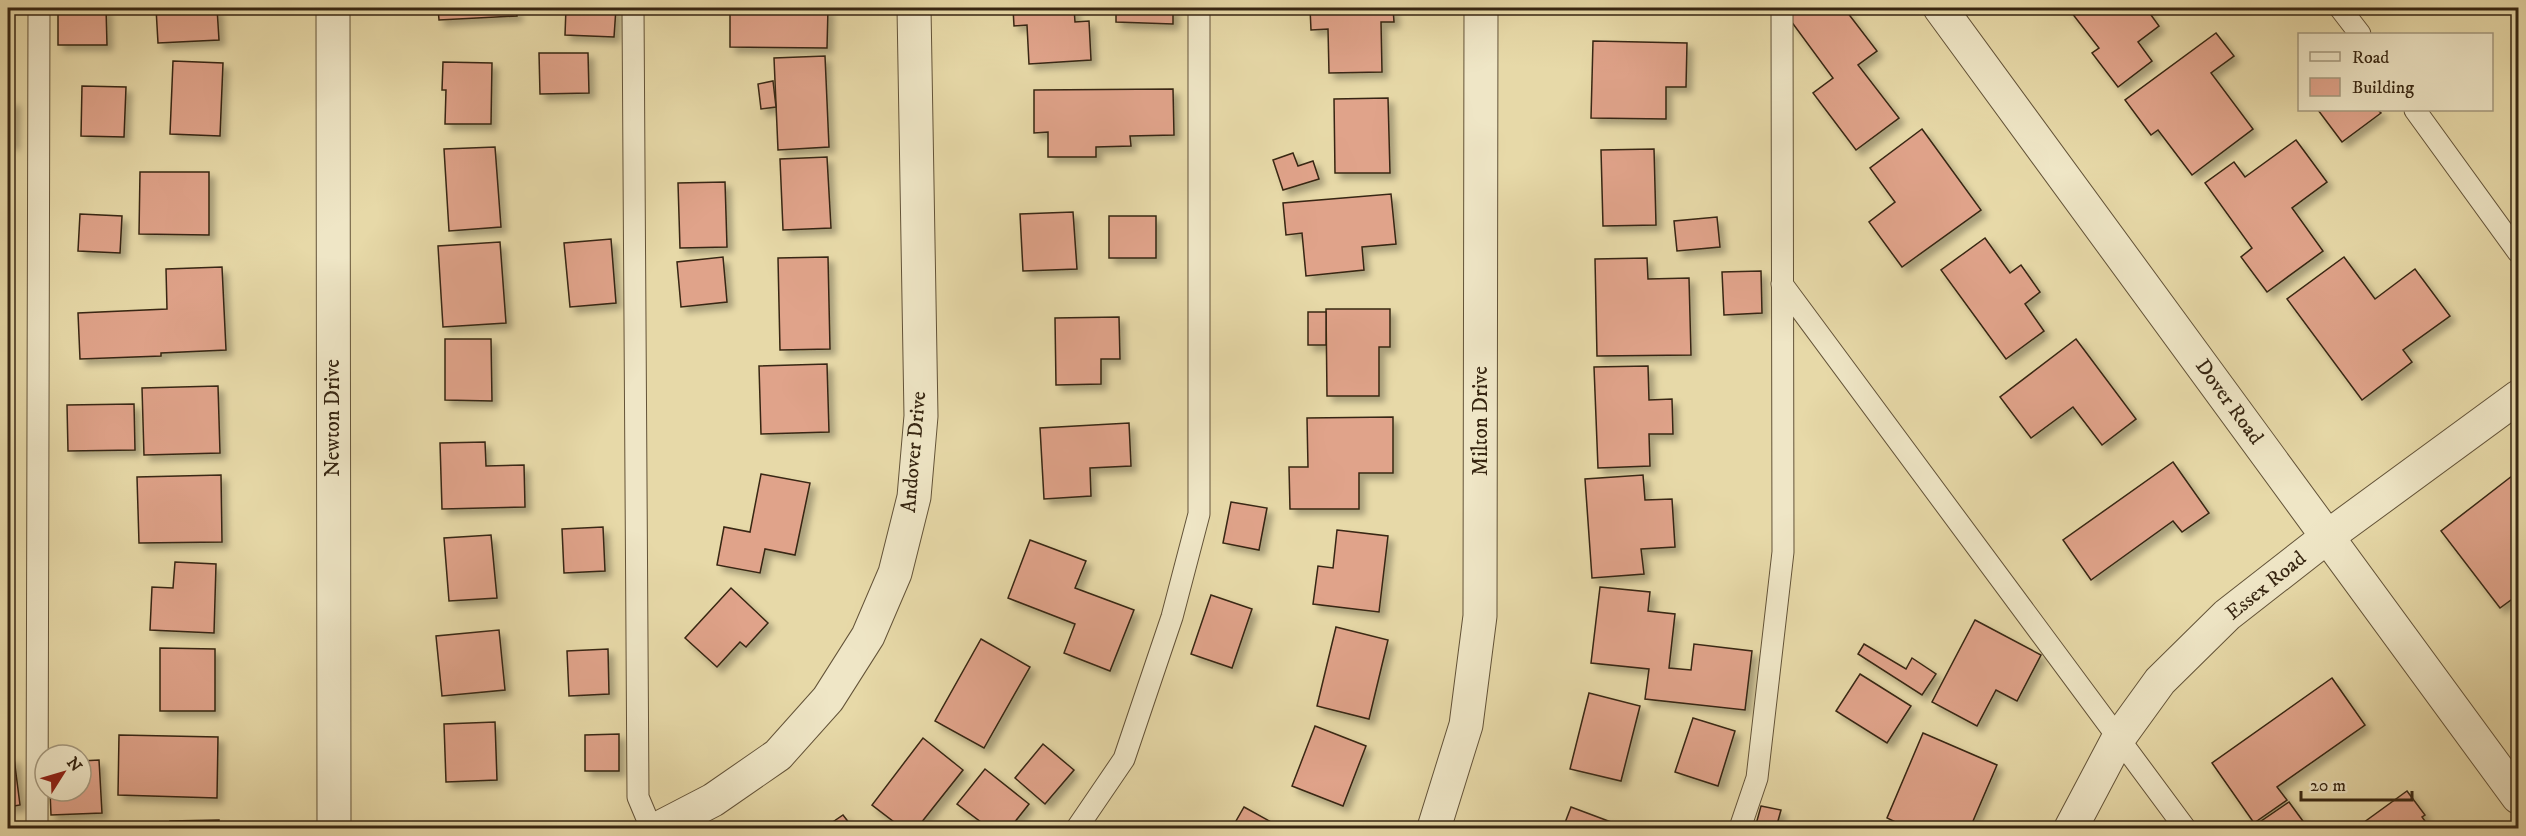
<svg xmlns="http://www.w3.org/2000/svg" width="2526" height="836" font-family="'IM FELL DW Pica',serif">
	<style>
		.building { fill: #e0a38a; stroke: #372612; stroke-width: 1.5; filter: url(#shadow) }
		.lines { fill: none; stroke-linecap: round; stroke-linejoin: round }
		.lane-casing { stroke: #635338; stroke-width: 23 }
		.street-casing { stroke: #635338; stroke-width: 35 }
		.lane { stroke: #efe6c6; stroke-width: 21 }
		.street { stroke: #efe6c6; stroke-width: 33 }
		.labels { text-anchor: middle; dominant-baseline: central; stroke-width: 5; stroke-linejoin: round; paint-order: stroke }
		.street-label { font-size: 21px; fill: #372612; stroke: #efe6c6 }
	</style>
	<defs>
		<filter id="shadow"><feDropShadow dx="5.5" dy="5.5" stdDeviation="3" flood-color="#0004"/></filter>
	</defs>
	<rect width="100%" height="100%" fill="#e7d9a8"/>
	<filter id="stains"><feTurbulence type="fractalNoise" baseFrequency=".00333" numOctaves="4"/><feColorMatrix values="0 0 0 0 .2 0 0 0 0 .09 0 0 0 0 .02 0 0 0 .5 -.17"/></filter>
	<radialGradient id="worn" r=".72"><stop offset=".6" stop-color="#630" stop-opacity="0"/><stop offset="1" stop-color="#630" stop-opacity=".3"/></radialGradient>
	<g class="building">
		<polygon points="58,8 106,8 107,45 58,45"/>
		<polygon points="156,8 217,8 219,40 158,43"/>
		<polygon points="438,8 516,8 517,16 439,20"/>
		<polygon points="566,8 616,8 614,37 565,35"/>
		<polygon points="730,8 828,8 827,48 730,47"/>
		<polygon points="1013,8 1074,8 1075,22 1089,21 1091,60 1029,64 1027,25 1014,26"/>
		<polygon points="1116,8 1173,8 1173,24 1116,22"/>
		<polygon points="1310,8 1393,8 1394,22 1381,22 1382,72 1329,73 1328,29 1311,30"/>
		<polygon points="1802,8 1844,8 1877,51 1858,65 1899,118 1856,150 1813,93 1833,78 1788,17"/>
		<polygon points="2068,8 2146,8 2159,26 2138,42 2152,61 2118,87 2092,53 2099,48"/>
		<polygon points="2216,33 2234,56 2211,73 2253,129 2192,175 2158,130 2151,135 2125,100"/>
		<polygon points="1593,41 1687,43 1686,87 1666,87 1666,119 1591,118"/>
		<polygon points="539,53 588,53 589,93 540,94"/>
		<polygon points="825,56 829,147 778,150 774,58"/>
		<polygon points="173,61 223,63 220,136 170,134"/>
		<polygon points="443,62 492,63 491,124 445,124 446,90 442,90"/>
		<polygon points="773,81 776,107 761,109 758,84"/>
		<polygon points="82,86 126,87 124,137 81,136"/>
		<polygon points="1173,89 1174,135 1130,136 1131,146 1096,147 1096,157 1048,157 1048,132 1034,133 1034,90"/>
		<polygon points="1388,98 1390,173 1335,173 1334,99"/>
		<polygon points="8,101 14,101 13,144 8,144"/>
		<polygon points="2318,110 2378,110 2381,113 2342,142"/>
		<polygon points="1922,129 1981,210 1902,267 1869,222 1895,202 1870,168"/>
		<polygon points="2296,140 2327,182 2292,208 2323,251 2267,292 2241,257 2252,248 2205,183 2234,162 2245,177"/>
		<polygon points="495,147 501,227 449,231 444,149"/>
		<polygon points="1654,149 1656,225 1603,226 1601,150"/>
		<polygon points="1293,153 1298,166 1313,161 1319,179 1283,190 1273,160"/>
		<polygon points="827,157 831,228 783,230 780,159"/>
		<polygon points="140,172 209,172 209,235 139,234"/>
		<polygon points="725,182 727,247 680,248 678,183"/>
		<polygon points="1391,194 1396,244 1362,247 1364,270 1306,276 1302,233 1286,235 1283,203"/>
		<polygon points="1073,212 1077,269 1023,271 1020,214"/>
		<polygon points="80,214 122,216 120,253 78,251"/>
		<rect x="1109" y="216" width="47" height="42"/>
		<polygon points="1717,217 1720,247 1677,251 1674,221"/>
		<polygon points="1985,238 2010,273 2021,265 2040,292 2025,304 2044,331 2006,359 1941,270"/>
		<polygon points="611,239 616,303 570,307 564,243"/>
		<polygon points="500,242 506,323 443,327 438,246"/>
		<polygon points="723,257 727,302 681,307 677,262"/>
		<polygon points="828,257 830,349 780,350 778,258"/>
		<polygon points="2344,257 2375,299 2415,269 2450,316 2403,350 2412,362 2362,400 2287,299"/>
		<polygon points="1647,258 1648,279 1689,278 1691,355 1597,356 1595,259"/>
		<polygon points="222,267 226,350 161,353 161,356 80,359 78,313 167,309 166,269"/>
		<polygon points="1761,271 1762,313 1724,315 1722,272"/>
		<polygon points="1326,309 1390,309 1390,347 1379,347 1379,396 1327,396"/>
		<rect x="1308" y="312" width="18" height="33"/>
		<polygon points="1119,317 1120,359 1101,359 1101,384 1056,385 1055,318"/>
		<polygon points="445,339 491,339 492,401 445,400"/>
		<polygon points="2076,339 2136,419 2102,445 2073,407 2031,438 2000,397"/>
		<polygon points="827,364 829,432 761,434 759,366"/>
		<polygon points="1648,366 1649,400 1672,399 1673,434 1649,434 1650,466 1598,468 1594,367"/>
		<polygon points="218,386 220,453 144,455 142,388"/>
		<polygon points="134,404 135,450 68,451 67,405"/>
		<polygon points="1393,417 1393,473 1359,473 1359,509 1290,509 1289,467 1308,467 1307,418"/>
		<polygon points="1129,423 1131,466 1090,468 1091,496 1044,499 1040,428"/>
		<polygon points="485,442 486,466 524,465 525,507 442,509 440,443"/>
		<polygon points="2173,462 2209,513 2182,532 2173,521 2091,580 2063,540"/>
		<polygon points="761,474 810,483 795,555 765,549 760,573 717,565 724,527 750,532"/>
		<polygon points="221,475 222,542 139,543 137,477"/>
		<polygon points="1643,475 1645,500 1672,499 1675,547 1641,549 1644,574 1592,578 1585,479"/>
		<polygon points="2512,476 2518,484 2518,609 2511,600 2500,608 2441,531"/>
		<polygon points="1231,502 1267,508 1259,550 1223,543"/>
		<polygon points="603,527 605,571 564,573 562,529"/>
		<polygon points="1337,530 1388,536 1379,612 1313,604 1318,566 1333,568"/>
		<polygon points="491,535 497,598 449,601 444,538"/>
		<polygon points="1030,540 1086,561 1075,588 1134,610 1110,671 1064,653 1075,624 1008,598"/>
		<polygon points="175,562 216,564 214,633 150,630 152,587 173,588"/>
		<polygon points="1600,587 1650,592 1648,611 1675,614 1669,668 1691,670 1694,644 1752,651 1745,710 1645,699 1649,669 1591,663"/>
		<polygon points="731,588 768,623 746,647 740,642 717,667 685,638"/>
		<polygon points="1211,595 1252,609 1232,668 1191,654"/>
		<polygon points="1975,620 2041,655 2017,701 1996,690 1977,726 1932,702"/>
		<polygon points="1336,627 1388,640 1369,719 1317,706"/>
		<polygon points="499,630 505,690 442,696 436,636"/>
		<polygon points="981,639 1030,667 984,748 935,721"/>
		<polygon points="1864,644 1906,669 1912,658 1936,674 1922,695 1858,654"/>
		<polygon points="160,648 215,649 215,711 160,711"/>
		<polygon points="608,649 609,694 569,696 567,651"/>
		<polygon points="1860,674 1911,706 1887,743 1836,711"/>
		<polygon points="2332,678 2365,725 2277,787 2287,800 2254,823 2212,763"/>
		<polygon points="1589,693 1640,706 1621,781 1570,769"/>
		<polygon points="1693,718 1735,731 1718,786 1675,772"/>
		<polygon points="495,722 497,780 446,782 444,724"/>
		<polygon points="1315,726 1366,746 1343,806 1292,786"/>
		<polygon points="1923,733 1997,765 1970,828 1903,828 1904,826 1887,818"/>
		<polygon points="619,734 619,771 585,771 585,735"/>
		<polygon points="119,735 218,737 217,798 118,795"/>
		<polygon points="923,738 963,770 917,828 902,828 872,805"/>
		<polygon points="1043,744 1074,770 1045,804 1015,778"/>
		<polygon points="14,758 20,805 8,807 8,759"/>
		<polygon points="99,760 102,813 51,815 50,791 81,791 81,761"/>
		<polygon points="985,769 1029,804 1010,828 989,828 957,804"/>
		<polygon points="2407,791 2425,815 2422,817 2430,828 2356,828"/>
		<polygon points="2289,802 2308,828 2251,828"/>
		<polygon points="1761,806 1781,810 1776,828 1755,828"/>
		<polygon points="1244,807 1282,828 1232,828"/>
		<polygon points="1571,807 1619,825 1618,828 1563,828"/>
		<polygon points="843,815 853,828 824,828"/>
		<polygon points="219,820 219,828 170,828 170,821"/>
	</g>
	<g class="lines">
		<defs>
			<g id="lane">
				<polyline points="633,8 638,797 651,828"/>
				<polyline points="2340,8 2360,34"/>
				<polyline points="2415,110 2518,252"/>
				<polyline points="1782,284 2185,828"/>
				<polyline points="37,828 39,8"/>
				<polyline points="1077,828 1124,759 1172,617 1199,514 1199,8"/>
				<polyline points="1740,828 1757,778 1783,552 1782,8"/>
			</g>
			<g id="street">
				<polyline points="333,8 334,828"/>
				<polyline points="1940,8 2518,797"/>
				<polyline points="659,828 713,800 778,755 828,699 868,636 895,573 914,497 921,416 914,8"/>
				<polyline points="1434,828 1466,725 1480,616 1481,8"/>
				<polyline points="2071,828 2118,739 2160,681 2227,615 2327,537 2518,397"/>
			</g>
		</defs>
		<use href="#lane" class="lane-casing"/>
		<use href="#street" class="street-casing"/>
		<use href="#lane" class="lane"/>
		<use href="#street" class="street"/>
	</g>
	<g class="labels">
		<g class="street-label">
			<text transform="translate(2229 402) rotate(54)">Dover Road</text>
			<text transform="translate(333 418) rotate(-90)">Newton Drive</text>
			<text transform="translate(1481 421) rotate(-90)">Milton Drive</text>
			<text transform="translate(914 452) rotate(-85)">Andover Drive</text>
			<text transform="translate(2266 586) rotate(-39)">Essex Road</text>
		</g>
	</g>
	<rect width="2526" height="836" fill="none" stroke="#e7d9a8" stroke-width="30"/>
	<rect x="9" y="9" width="2508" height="818" fill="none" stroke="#372612" stroke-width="3"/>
	<rect x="15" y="15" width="2496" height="806" fill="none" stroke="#372612" stroke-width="1.5"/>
	<rect x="2298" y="33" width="195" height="78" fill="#efe6c6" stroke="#a5997e" stroke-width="1.5"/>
	<rect x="2310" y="52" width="30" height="9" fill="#efe6c6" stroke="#a5997e" stroke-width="1.5"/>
	<text x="2352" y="63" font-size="18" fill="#372612">Road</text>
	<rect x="2310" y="78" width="30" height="18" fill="#e0a38a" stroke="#a5997e" stroke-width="1.5"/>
	<text x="2352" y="93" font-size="18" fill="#372612">Building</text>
	<g transform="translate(63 773) rotate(53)"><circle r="28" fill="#efe6c6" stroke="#a5997e" stroke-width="1.5"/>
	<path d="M0-4.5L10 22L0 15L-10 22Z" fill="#8f2418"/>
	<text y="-9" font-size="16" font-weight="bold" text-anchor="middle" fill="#372612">N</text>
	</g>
	<path d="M2301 791v9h111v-9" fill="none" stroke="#372612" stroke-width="3"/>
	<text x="2310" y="791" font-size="18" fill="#372612" stroke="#efe6c6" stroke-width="4.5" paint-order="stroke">20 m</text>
	<rect width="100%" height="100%" filter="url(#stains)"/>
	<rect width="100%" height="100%" fill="url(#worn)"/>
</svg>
